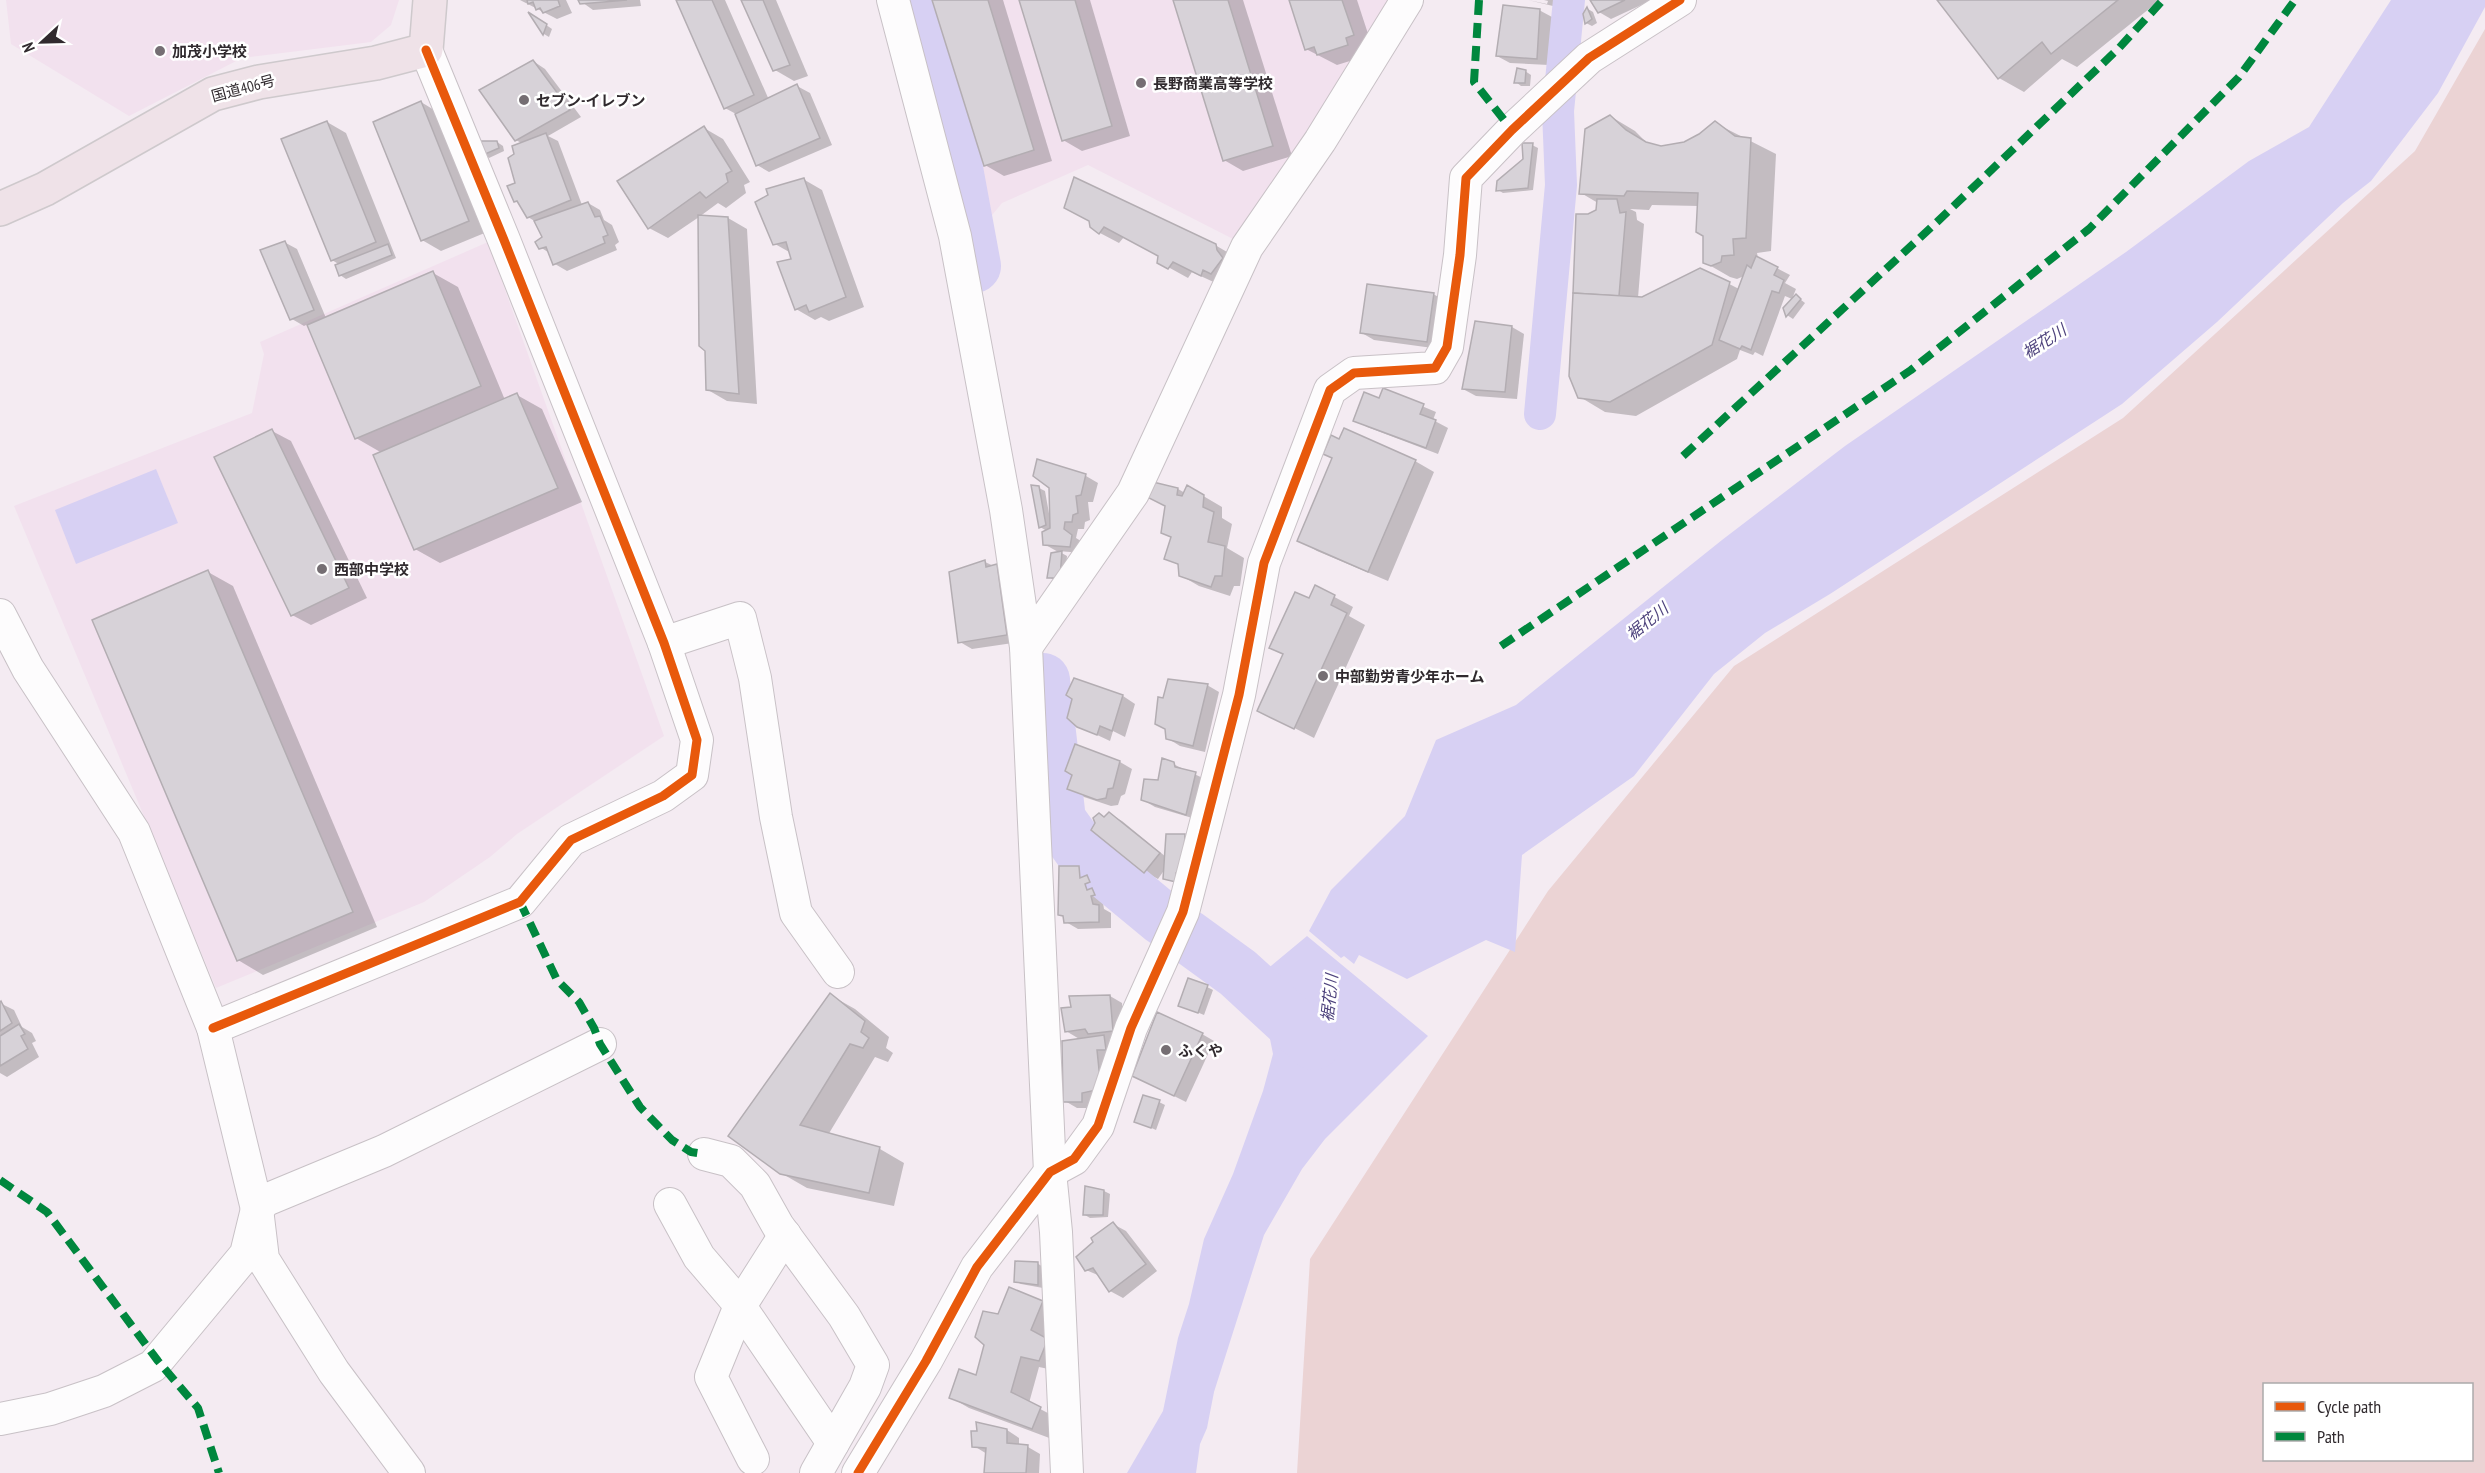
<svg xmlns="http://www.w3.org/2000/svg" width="2485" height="1473" font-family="'PT Sans Narrow','Noto Sans JP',sans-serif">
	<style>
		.built { fill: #f2e1ee }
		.green { fill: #ebd3d4; fill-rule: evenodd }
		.water { fill: #d7d0f3 }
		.shadow { fill: #0003; fill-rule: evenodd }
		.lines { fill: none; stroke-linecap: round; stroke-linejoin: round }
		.canal { stroke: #d7d0f3; stroke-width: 32 }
		.river { stroke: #d7d0f3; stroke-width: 54 }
		.building { fill: #d7d2d8; stroke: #b3adb2; stroke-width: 1.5 }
		.minor-casing { stroke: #c8c1c6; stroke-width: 34 }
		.trunk-casing { stroke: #cec9cc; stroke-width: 36 }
		.minor { stroke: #fdfcfd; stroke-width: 32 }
		.trunk { stroke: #efe2e8; stroke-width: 33 }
		.quiet { stroke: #00873e; stroke-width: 8; stroke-dasharray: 15 8; stroke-linecap: butt }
		.cycleway-casing { stroke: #fff; stroke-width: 13 }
		.cycleway { stroke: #e8590c; stroke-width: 9 }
		.poi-dot { fill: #756e73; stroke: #fff; stroke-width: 2 }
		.labels { text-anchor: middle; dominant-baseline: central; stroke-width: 5; stroke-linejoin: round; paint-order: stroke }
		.poi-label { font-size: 15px; font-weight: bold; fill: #302a2e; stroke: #fff; text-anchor: start }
		.street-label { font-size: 15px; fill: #302a2e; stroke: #fff }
		.water-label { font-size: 16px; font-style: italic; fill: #4e437d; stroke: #fff }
	</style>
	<rect width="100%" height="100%" fill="#f4ebf2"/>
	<g class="built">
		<polygon points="6,0 399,0 391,25 371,42 242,58 129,116 11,44"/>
		<polygon points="919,0 1395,0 1243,226 1237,241 1088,165 1002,203 979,231 977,211"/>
		<polygon points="488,242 664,736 517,834 490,857 424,902 216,988 14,506 252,413 264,354 260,342"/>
	</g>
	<path class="green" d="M2485 29V1473H1297L1310 1259 1548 891 1734 666 2123 418 2415 151ZM2264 1384H2472V1460H2264Z"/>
	<g class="water">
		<polygon points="2391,0 2485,0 2485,7 2438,93 2371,181 2343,203 2217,322 2122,404 1830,594 1765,633 1714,674 1634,776 1522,855 1515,952 1486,940 1407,979 1359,955 1354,964 1344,956 1341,958 1309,931 1331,890 1405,816 1436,740 1516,705 1722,540 1845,446 2126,252 2249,161 2309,127"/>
		<polygon points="156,469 178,523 76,564 55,510"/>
		<polygon points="1307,936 1428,1036 1325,1139 1302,1169 1264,1235 1214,1392 1207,1428 1200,1444 1196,1473 1127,1473 1163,1411 1178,1338 1189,1304 1204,1239 1233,1174 1263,1091 1273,1054 1268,1029 1255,1003 1266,970"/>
	</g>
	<g class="shadow">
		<polygon points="520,0 566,0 572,13 557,19"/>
		<polygon points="579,0 640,0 641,6 593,10"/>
		<polygon points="678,0 725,0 769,100 797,86 810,93 832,145 769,172 757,165 736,114 725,108"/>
		<polygon points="742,0 776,0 808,76 794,81 775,70"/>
		<polygon points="934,0 1003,0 1052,161 1004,176 985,165"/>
		<polygon points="1021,0 1090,0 1130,136 1082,151 1063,140"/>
		<polygon points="1175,0 1243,0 1292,156 1243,171 1224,160"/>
		<polygon points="1291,0 1357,0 1372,46 1366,56 1337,65 1306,49"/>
		<polygon points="1528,0 1547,4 1548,1 1544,0 1554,0 1553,6"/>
		<polygon points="1591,0 1652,0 1611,19 1599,12"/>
		<polygon points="1940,0 2160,0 2077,67 2062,59 2024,92 1999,78"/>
		<polygon points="1588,9 1593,12 1597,23 1592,26 1586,23"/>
		<polygon points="1539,10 1552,17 1549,65 1510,63 1497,56"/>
		<polygon points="533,16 552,29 549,37 544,34"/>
		<polygon points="533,61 545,69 581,117 548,136 558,141 582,205 588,203 600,210 604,220 612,225 619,242 615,245 617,250 567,271 555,264 551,254 540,247 544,238 536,222 528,217 521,204 515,201 516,155 523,144 516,140"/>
		<polygon points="1525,71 1531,75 1530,86 1521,86 1516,82"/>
		<polygon points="421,102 439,113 487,232 441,251 422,240"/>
		<path d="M1610 116 1635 131 1648 144 1661 148 1685 144 1700 136 1715 123 1776 154 1771 251 1757 253 1758 258 1790 275 1785 283 1796 289 1792 299 1785 296 1763 356 1755 352 1753 355 1740 350 1737 359 1636 416 1605 412 1580 397 1589 215 1598 211V203L1581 193ZM1652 205 1699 206 1705 235 1704 262 1730 277 1737 279 1744 276 1739 289 1700 269 1642 299 1638 298 1644 224 1637 220 1636 212 1630 209 1649 210Z"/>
		<polygon points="327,122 346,133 396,258 346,279 340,275 340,265 332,260"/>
		<polygon points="704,128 723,139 750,182 744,185 746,193 726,208 718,203 699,217 728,218 747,229 757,404 727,401 708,390 699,217 668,238 649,228"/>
		<polygon points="497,142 503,146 504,151 489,158 484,154"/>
		<polygon points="1532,145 1538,148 1533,190 1503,193 1498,190 1524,160"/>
		<polygon points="803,179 822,190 864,307 829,321 821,317 815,320 796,309 793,260 791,253 775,244"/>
		<polygon points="1090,221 1215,245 1234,256 1220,285 1192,272 1188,278 1159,262 1159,256 1124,237 1119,243 1100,233 1091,226"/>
		<polygon points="284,242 297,249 326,318 433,273 458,287 505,400 517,395 542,409 582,502 440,563 415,549 382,453 356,438 308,324 304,326 292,319"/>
		<polygon points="1433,294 1446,301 1440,349 1374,340 1362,333"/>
		<polygon points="1796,296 1805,303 1793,319 1787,315 1785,309"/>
		<polygon points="1512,327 1524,334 1517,399 1476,396 1463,389"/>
		<polygon points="1384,390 1436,412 1433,420 1448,428 1438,454 1367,427 1355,420 1380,400"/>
		<polygon points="272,431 291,441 367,598 311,625 292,615"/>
		<polygon points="1415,461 1434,472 1388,581 1317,551 1299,540"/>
		<polygon points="1086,476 1098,483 1093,502 1088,502 1090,520 1085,522 1084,529 1078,529 1076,538 1084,543 1082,553 1058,551 1067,556 1065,580 1054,580 1049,577 1060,553 1044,544 1047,531 1040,527 1039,488 1045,491 1050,519 1052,519"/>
		<polygon points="1188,487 1222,507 1222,518 1232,524 1227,548 1244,558 1240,586 1234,586 1230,596 1199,586 1180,575 1180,566 1166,558 1173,538 1162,532 1178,489 1185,493"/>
		<polygon points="985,562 1009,573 1019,642 972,649 960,642"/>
		<polygon points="208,572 233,586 377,927 263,975 238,960"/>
		<polygon points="1316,587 1353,607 1349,616 1365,625 1314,738 1259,710 1284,655 1271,648 1310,600"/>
		<polygon points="1075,679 1123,696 1135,704 1125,737 1113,731 1110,741 1078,726 1073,699"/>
		<polygon points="1207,685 1219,692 1205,752 1180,746 1167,738 1164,700"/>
		<polygon points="1076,746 1120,762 1132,769 1125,794 1121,796 1118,805 1111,806 1081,796 1069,789 1074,775"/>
		<polygon points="1173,764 1207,780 1199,820 1155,807 1143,800"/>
		<polygon points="1109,814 1122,821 1166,857 1185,836 1190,839 1182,884 1165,878 1165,869 1158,879 1145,872 1093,830"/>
		<polygon points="1078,868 1100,884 1102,889 1095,892 1104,897 1106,902 1103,903 1104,909 1111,913 1111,928 1078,929 1066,922 1065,917 1060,915"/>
		<polygon points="1207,987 1213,990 1204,1015 1180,1005"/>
		<polygon points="830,995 855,1009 889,1037 886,1048 893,1053 888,1062 875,1057 828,1135 880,1149 904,1163 894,1206 807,1188 781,1173"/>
		<polygon points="1110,996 1122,1003 1124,1038 1109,1039 1116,1044 1094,1108 1077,1108 1065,1101 1081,1040 1066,1031 1072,1008"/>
		<polygon points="0,1003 14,1010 22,1027 32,1033 36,1041 32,1043 39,1057 7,1077 0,1073"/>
		<polygon points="1202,1034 1214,1041 1186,1102 1146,1082"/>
		<polygon points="1159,1102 1165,1105 1156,1130 1136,1121"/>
		<polygon points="1104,1191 1110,1194 1108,1217 1090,1218 1085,1215"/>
		<polygon points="1113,1224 1126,1231 1157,1271 1123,1298 1110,1291 1100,1276 1086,1270"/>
		<polygon points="1037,1263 1043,1267 1043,1288 1021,1284 1015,1281"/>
		<polygon points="1043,1302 1061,1313 1058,1371 1039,1367 1029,1403 1059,1419 1052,1439 969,1408 950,1397 977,1377 999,1316"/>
		<polygon points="1007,1430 1019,1438 1019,1446 1028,1447 1040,1454 1039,1473 986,1473 987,1454 974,1446"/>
	</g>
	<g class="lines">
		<polyline class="canal" points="1540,414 1561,185 1558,111 1569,0"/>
		<g class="river">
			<polyline points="912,0 952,147 974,266"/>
			<polyline points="1043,680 1059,820 1082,852 1163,919"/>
			<polyline points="1187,936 1238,973 1314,1043"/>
		</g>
	</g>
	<g class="building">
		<polygon points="527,0 558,0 560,6 543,13 540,8 536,10 533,2 528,4"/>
		<polygon points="578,0 627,0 580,4"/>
		<polygon points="676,0 712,0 754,95 724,109"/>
		<polygon points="741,0 763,0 790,65 773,71"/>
		<polygon points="932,0 988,0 1034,150 984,166"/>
		<polygon points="1019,0 1075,0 1112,126 1062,141"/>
		<polygon points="1173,0 1228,0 1273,146 1223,161"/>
		<polygon points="1289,0 1342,0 1354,35 1346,38 1348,45 1317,55 1314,47 1305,50"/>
		<polygon points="1590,0 1625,0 1598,13"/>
		<polygon points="1937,0 2118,0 2051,54 2042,42 1998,79"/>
		<polygon points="1503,5 1540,9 1537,59 1496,56"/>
		<polygon points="1587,7 1592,19 1585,24 1583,14"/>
		<polygon points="528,12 547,24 543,35"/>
		<polygon points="533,60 570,110 515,141 479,90"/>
		<polygon points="1517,68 1526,70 1525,83 1514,83"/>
		<polygon points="797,84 820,138 756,166 735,114"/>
		<polygon points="421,101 469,221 421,241 373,122"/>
		<polygon points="1610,115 1626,130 1646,142 1661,146 1684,142 1699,134 1715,121 1735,136 1751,138 1746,238 1733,239 1734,255 1722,256 1721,262 1711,266 1703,263 1703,236 1696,232 1698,193 1627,191 1624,196 1579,194 1585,129"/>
		<polygon points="327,121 376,242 331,261 281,139"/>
		<polygon points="704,126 732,171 726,174 728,182 706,198 700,192 648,229 617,181"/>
		<polygon points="546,133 571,200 527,218 517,201 514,202 507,186 515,183 508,158 514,154 512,146"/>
		<polygon points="480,141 497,141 499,148 483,155"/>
		<polygon points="1522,143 1533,143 1528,188 1496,191 1497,181 1523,159"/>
		<polygon points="1074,177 1216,244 1217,250 1223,258 1211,274 1203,270 1201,276 1173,262 1168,269 1157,263 1158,256 1104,227 1099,234 1090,227 1089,221 1064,208"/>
		<polygon points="804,178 846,297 809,312 806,305 795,310 777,262 791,259 786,242 773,245 755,202 768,195 766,189"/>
		<polygon points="1597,199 1617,199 1620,213 1626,212 1619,296 1573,293 1576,214 1588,214 1596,210"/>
		<polygon points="588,202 595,217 600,216 608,235 603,237 605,243 553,265 546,247 539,249 535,242 542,237 534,221"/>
		<polygon points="698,215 728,217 739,394 706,390 705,351 699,346"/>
		<polygon points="285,241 314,310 290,320 260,250"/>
		<polygon points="388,244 392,255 339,276 335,265"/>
		<polygon points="1756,256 1778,267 1774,275 1784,280 1779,293 1772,291 1751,350 1742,346 1740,349 1719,340 1747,265 1751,268"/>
		<polygon points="1700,268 1730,282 1712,345 1610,402 1578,398 1569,376 1573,293 1642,297"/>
		<polygon points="433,271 481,386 355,439 307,325"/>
		<polygon points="1367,284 1434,293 1427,342 1360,333"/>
		<polygon points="1796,294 1801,299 1786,317 1783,308"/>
		<polygon points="1475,321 1512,326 1505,392 1462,389"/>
		<polygon points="1383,388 1424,404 1420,414 1436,420 1426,448 1353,421 1364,392 1379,398"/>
		<polygon points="517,393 558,488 414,550 373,455"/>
		<polygon points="1344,428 1416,460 1368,572 1297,541 1332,458 1323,454 1331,435 1339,439"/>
		<polygon points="272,429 349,588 291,616 214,457"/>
		<polygon points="1037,459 1086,474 1081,495 1076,496 1078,513 1073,515 1072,522 1065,522 1064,529 1072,535 1070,547 1043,545 1042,532 1050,528 1049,488 1033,476"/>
		<polygon points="1153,482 1178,488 1177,495 1182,496 1187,485 1204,495 1203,507 1214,512 1208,542 1225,546 1222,576 1215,576 1211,587 1179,576 1178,564 1164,559 1171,537 1161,533 1165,506 1147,497"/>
		<polygon points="1031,485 1039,486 1046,525 1039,528"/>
		<polygon points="1062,551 1060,578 1047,578 1051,553"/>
		<polygon points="985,560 986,567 997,564 1007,635 958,643 949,572"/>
		<polygon points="208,570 353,912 237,961 92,620"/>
		<polygon points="1315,585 1335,595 1331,605 1347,613 1294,729 1257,711 1283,654 1269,648 1295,592 1309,598"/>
		<polygon points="1074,678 1123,695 1112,731 1100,726 1097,735 1077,727 1067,718 1072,699 1066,695"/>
		<polygon points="1168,679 1208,684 1193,746 1166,739 1165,729 1155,724 1158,697 1163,698"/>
		<polygon points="1075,744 1120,761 1113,788 1108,789 1106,798 1097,800 1067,789 1072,775 1065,771"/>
		<polygon points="1162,758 1174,762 1175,767 1196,772 1186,815 1141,800 1144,779 1158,780"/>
		<polygon points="1109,812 1160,853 1144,873 1091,830 1095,823 1093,818 1099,813 1104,817"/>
		<polygon points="1166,834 1185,834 1183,873 1176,873 1176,882 1163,879"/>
		<polygon points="1059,866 1079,866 1080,878 1087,875 1090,882 1085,884 1087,890 1092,888 1095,895 1091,896 1093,904 1099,905 1099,922 1064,923 1063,916 1058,915"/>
		<polygon points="1188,978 1208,985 1198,1013 1178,1006"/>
		<polygon points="830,993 865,1021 861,1032 869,1038 863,1048 850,1044 800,1125 880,1147 869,1193 780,1174 728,1136"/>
		<polygon points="1110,995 1113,1031 1088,1034 1085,1029 1065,1032 1061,1008 1071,1007 1069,996"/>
		<polygon points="1,1001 12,1023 0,1031 0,1002"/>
		<polygon points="1157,1012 1203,1033 1174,1096 1132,1076"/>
		<polygon points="19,1024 25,1034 21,1036 28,1049 0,1066 0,1036"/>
		<polygon points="1104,1035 1106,1050 1097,1050 1101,1089 1082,1093 1082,1102 1063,1102 1062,1041"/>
		<polygon points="1143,1095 1160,1100 1151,1128 1134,1122"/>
		<polygon points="1085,1186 1104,1190 1103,1215 1083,1215"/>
		<polygon points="1113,1222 1146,1264 1109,1292 1093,1268 1085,1271 1076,1257 1093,1242 1091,1238"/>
		<polygon points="1015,1261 1038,1262 1038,1285 1014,1282"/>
		<polygon points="1009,1287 1043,1301 1031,1330 1048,1339 1039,1361 1021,1357 1011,1392 1041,1407 1032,1429 949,1398 959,1369 976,1375 984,1345 975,1337 983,1311 998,1314"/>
		<polygon points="976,1422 1007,1429 1007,1443 1028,1445 1026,1473 984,1473 986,1448 972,1447 971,1431 977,1431"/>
	</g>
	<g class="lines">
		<defs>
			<g id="minor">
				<polyline points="893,0 955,236 1006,510 1026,647 1050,1172 1056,1232 1067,1473"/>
				<polyline points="0,615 28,669 134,832 213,1028 257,1209 263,1259 334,1372 409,1473"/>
				<polyline points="664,643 740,618 755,678 776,817 796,913 838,972"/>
				<polyline points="1026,647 1133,493 1247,247 1320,141 1407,0"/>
				<polyline points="213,1028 520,902 571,840 663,796 692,775 697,740 664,643 504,240 426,50"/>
				<polyline points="704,1154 731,1161 755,1185 778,1226 844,1316 873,1365 865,1387 816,1473"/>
				<polyline points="670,1204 699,1257 735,1299 833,1443"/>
				<polyline points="0,1419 50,1409 104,1391 153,1366 246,1254 257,1209 266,1200 384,1151 600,1044"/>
				<polyline points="753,1459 711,1377 740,1306 785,1235"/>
				<polyline points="858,1473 926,1361 977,1267 1050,1172 1074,1159 1098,1126 1131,1028 1183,912 1239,695 1264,563 1330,390 1354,373 1435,368 1447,347 1460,255 1466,178 1512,130 1589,58 1680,0"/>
			</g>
			<polyline id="trunk" points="0,209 45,189 213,94 259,82 376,63 426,50 430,0"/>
		</defs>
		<use href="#minor" class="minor-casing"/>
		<use href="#trunk" class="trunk-casing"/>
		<use href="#minor" class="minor"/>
		<use href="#trunk" class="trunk"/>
		<g class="quiet">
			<polyline points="1479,0 1474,82 1512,130"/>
			<polyline points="1683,456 1937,222 2119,48 2163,0"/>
			<polyline points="1501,646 1911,370 2089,229 2239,77 2295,0"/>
			<polyline points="520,902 557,980 579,1002 594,1028 600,1044 640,1107 672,1140 691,1152 704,1154"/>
			<polyline points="0,1180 47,1212 158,1361 198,1408 219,1473"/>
		</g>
		<defs>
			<g id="cycleway">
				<polyline points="213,1028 520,902 571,840 663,796 692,775 697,740 664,643 504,240 426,50"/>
				<polyline points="858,1473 926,1361 977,1267 1050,1172 1074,1159 1098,1126 1131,1028 1183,912 1239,695 1264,563 1330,390 1354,373 1435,368 1447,347 1460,255 1466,178 1512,130 1589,58 1680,0"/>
			</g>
		</defs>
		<use href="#cycleway" class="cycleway-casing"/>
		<use href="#cycleway" class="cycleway"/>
	</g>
	<g class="poi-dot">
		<circle cx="160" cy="51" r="6"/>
		<circle cx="1141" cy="83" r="6"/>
		<circle cx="524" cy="100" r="6"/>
		<circle cx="322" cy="569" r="6"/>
		<circle cx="1323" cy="676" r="6"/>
		<circle cx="1166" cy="1050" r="6"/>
	</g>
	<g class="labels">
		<g class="poi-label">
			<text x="172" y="51">加茂小学校</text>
			<text x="1153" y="83">長野商業高等学校</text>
			<text x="536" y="100">セブン-イレブン</text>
			<text x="334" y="569">西部中学校</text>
			<text x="1335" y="676">中部勤労青少年ホーム</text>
			<text x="1178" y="1050">ふくや</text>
		</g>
		<g class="street-label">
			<text transform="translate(243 88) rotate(-15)">国道406号</text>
		</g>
		<g class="water-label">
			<text transform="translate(2044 341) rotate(-33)">裾花川</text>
			<text transform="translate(1647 621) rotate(-39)">裾花川</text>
			<text transform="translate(1329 998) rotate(-84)">裾花川</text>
		</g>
	</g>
	<rect x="2263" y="1383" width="210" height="78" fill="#ffffff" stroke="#acaaab" stroke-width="1.5"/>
	<rect x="2275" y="1402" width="30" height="9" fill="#e8590c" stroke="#acaaab" stroke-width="1.5"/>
	<text x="2317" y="1413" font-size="18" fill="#302a2e">Cycle path</text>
	<rect x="2275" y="1432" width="30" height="9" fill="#00873e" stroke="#acaaab" stroke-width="1.5"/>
	<text x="2317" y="1443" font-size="18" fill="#302a2e">Path</text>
	<g transform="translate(42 42) rotate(248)" stroke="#ffffff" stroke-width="4.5" paint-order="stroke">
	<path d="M0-4.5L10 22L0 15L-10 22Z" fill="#302a2e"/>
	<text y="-9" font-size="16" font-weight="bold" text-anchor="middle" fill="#302a2e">N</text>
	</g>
</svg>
